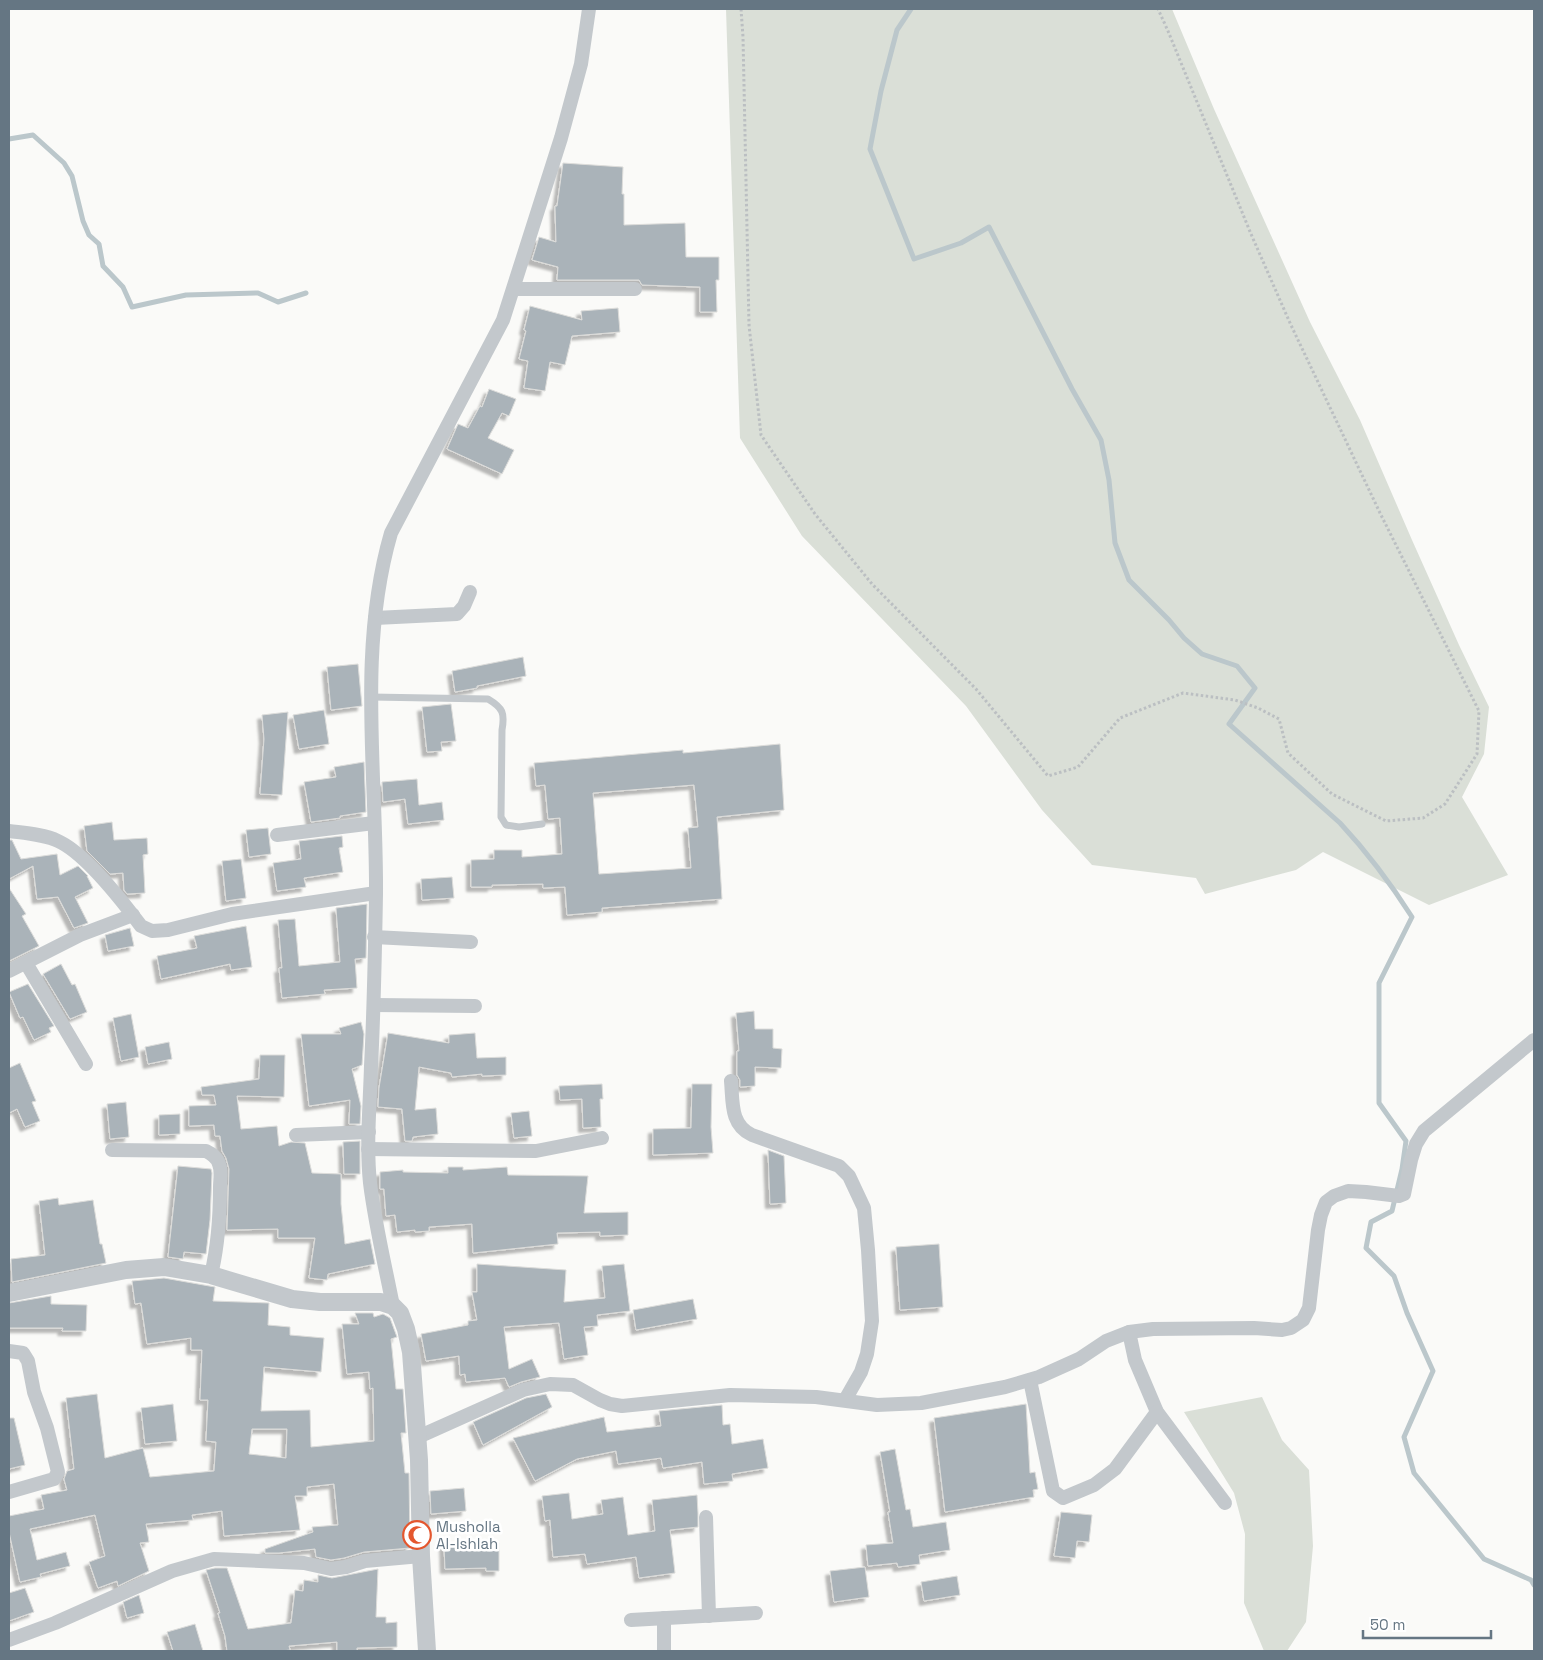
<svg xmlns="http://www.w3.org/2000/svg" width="1543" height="1660" font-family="'Space Grotesk',sans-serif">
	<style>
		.green { fill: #dadfd7 }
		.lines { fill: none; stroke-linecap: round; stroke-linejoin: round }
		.stream { stroke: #bbc7cb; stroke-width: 5 }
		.building { fill: #aab3b9; stroke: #dcdcda; fill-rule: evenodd; filter: url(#shadow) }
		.path { stroke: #bbbfc2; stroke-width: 3; stroke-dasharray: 2.5 2.5; stroke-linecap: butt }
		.service { stroke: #c3c8cc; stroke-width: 7 }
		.minor { stroke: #c3c8cc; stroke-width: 14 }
		.tertiary { stroke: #c3c8cc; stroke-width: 18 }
		.labels { text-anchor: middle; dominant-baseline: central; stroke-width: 5; stroke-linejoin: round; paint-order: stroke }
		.poi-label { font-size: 15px; fill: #657683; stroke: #fff; text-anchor: start }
	</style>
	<defs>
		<filter id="shadow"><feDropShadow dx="-4.5" dy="4.5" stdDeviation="1" flood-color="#0004"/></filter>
	</defs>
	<rect width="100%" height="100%" fill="#fafaf8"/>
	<g class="green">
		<polygon points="726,9 1172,9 1214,109 1310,322 1360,420 1412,540 1459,645 1489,707 1484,754 1462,797 1508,875 1429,905 1323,852 1296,870 1205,894 1196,878 1092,865 1042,810 966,706 802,536 740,438"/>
		<polygon points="1262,1397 1282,1440 1309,1470 1313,1546 1306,1622 1287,1651 1264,1651 1244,1603 1245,1534 1234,1493 1184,1412"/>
	</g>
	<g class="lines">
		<g class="stream">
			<path d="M911 9 897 30 881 91 870 149 914 259 961 243 989 227 1072 389 1101 440 1109 480 1115 543 1129 580 1169 620 1184 638 1202 654 1237 666 1255 688 1229 724 1340 823C1367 852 1391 884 1412 917L1379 983V1103L1406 1141 1402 1169 1392 1211 1371 1222 1366 1248 1394 1276 1407 1313 1433 1371 1404 1437 1414 1473 1484 1559 1531 1580 1534 1585"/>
			<polyline points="9,139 33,135 64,163 72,176 83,221 89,235 99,244 103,266 123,287 132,307 186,295 258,293 278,302 306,293"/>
		</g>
	</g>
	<g class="building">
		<polygon points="563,163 623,167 622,194 624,194 624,225 685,223 686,257 719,257 719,280 716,280 717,312 700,312 700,287 642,285 639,280 557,280 558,267 532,260 539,237 556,242 555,206 557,206"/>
		<polygon points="530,306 582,320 581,311 618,308 620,332 572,336 565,365 550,362 545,391 524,388 528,361 519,359 526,331 524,330"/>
		<polygon points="489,389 516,399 509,416 502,413 488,438 514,450 502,474 447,449 458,424 468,428 480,406 482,407"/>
		<polygon points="523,657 526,676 477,686 477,688 455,692 452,671"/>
		<polygon points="358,664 362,706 331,710 327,667"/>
		<polygon points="451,704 456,741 441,742 442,751 427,752 422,707"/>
		<polygon points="324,710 329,744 299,749 293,715"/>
		<polygon points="288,712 282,795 260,794 264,739 262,715"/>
		<path d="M780 744 784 810 717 817 722 899 602 908V912L567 915 565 887 543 888V884L492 885V887H471V860L494 859V850H522V857L562 854 560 818 548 819 545 785 536 786 534 763 683 750V753ZM694 785 698 827 688 828 691 868 599 874 593 793Z"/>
		<polygon points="364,762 366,812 340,816 340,818 311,822 304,782 336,777 334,767"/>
		<polygon points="417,779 419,805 442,802 444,820 408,824 405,799 383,802 382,782"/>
		<polygon points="112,822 114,840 147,838 148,854 143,855 145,893 127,894 124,890 123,873 110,874 87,851 84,826"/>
		<polygon points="268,828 271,854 249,857 246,830"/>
		<polygon points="342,836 343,847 339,848 343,872 304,878 306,887 277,891 273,863 301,859 299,841"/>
		<polygon points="9,840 12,840 21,859 57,854 60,875 78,866 88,876 87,876 93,888 75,897 88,923 74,928 58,897 37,899 33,866 9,879"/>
		<polygon points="241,859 246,898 226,901 222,861"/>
		<polygon points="452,877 454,898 422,900 421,879"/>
		<polygon points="9,888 26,914 22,916 39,946 9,961"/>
		<polygon points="367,904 366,958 355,959 357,988 324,990 325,994 282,998 279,968 282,968 278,920 295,919 299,966 340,962 336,908"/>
		<polygon points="246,926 252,967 231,970 230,964 161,979 157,956 197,948 194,936"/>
		<polygon points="130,928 134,946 108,951 105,935"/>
		<polygon points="61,964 72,985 75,984 87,1012 70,1019 43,974"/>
		<polygon points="28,984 54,1026 49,1028 51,1032 34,1040 23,1017 20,1018 9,992"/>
		<polygon points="754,1011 755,1029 773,1029 773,1048 782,1049 781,1068 755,1067 755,1086 740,1087 740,1080 737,1075 737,1051 739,1051 736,1013"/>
		<polygon points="131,1014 139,1057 121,1061 113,1018"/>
		<polygon points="361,1022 364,1034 362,1065 352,1069 361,1106 360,1124 349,1124 350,1100 309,1106 301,1034 341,1034 339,1028"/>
		<polygon points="388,1033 449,1043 449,1035 475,1033 477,1058 506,1057 506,1075 482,1076 482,1074 452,1077 451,1073 419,1067 415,1110 436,1108 438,1134 413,1137 412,1141 405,1141 402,1109 378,1107 379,1088"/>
		<polygon points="169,1042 172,1059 148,1064 145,1047"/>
		<polygon points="260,1055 285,1055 284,1097 237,1096 241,1129 277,1126 279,1146 291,1142 305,1143 312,1173 341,1174 341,1204 345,1244 370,1239 375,1264 328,1274 327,1280 309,1278 315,1238 278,1238 278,1229 227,1230 229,1169 226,1158 222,1151 220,1136 215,1136 214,1125 189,1126 189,1106 216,1105 214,1095 202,1095 201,1087 259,1079"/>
		<polygon points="20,1063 36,1101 32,1102 40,1121 25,1127 17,1109 9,1113 9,1068"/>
		<polygon points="602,1084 603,1099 600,1099 601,1127 583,1128 582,1099 560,1100 559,1086"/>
		<polygon points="692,1084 712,1084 711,1127 713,1153 653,1155 653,1129 691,1128"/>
		<polygon points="126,1102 129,1137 110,1139 107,1104"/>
		<polygon points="529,1111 532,1136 514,1138 511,1113"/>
		<polygon points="180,1114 180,1134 159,1135 159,1115"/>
		<polygon points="360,1141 360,1174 344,1174 343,1142"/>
		<polygon points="768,1150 784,1156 786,1203 770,1204"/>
		<polygon points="178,1166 211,1169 212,1173 210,1220 206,1254 184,1252 183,1259 168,1257"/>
		<polygon points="448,1167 463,1167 463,1170 507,1167 508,1175 588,1176 584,1213 628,1212 628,1235 600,1236 600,1232 557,1233 558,1244 473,1253 472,1224 429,1227 429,1231 415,1232 415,1230 397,1232 395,1215 386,1216 384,1189 380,1189 380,1172 403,1170 403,1172 448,1173"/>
		<polygon points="58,1198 59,1205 93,1200 100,1244 102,1244 106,1263 12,1282 11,1259 45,1255 39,1201"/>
		<polygon points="939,1244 943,1307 900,1310 896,1247"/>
		<polygon points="477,1264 566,1270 564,1302 605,1298 602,1266 624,1264 630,1311 597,1315 598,1326 584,1327 588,1355 564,1359 559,1323 504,1327 509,1369 532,1359 540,1377 521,1382 509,1387 505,1378 466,1382 465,1374 460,1375 459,1356 426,1361 421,1334 468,1325 468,1321 477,1320 472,1292 477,1292"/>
		<path d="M164 1278 215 1287 213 1301 269 1303 268 1325 290 1327V1335L324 1338 321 1372 264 1367 261 1411 310 1410 311 1447 374 1441 373 1388 370 1389 369 1372 347 1374 342 1324H359L355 1313H373L374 1317 383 1314 390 1318 397 1337 391 1339 396 1389H403L406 1433H401L405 1473H409L410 1548 364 1552 344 1558 331 1560 316 1557 315 1549 279 1553H265V1549L313 1532 312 1527 338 1525 334 1484 307 1487V1496H295L300 1530 224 1536 222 1511 192 1515 193 1520 146 1524 149 1542 140 1543 149 1571 118 1586 117 1581 98 1588 89 1562 105 1556 95 1515 30 1529 37 1560 66 1552 70 1566 40 1574 41 1577 20 1582 9 1532V1516L44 1509 41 1495 67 1490 64 1479 67 1471 74 1469 66 1398 97 1394 105 1458 143 1448 150 1477 214 1471 216 1442 206 1441 208 1400H200L202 1350H191V1338L147 1344 141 1303 135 1304 132 1281ZM252 1429H287L286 1458 249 1454Z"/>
		<polygon points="51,1296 51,1304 87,1305 86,1331 62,1331 63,1328 9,1328 9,1303"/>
		<polygon points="693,1299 697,1319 636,1330 633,1310"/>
		<polygon points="546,1394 552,1407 483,1445 473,1422 526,1398"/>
		<polygon points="173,1404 177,1441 145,1444 141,1408"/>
		<polygon points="1026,1404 1030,1473 1035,1472 1038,1489 1033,1490 1034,1497 945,1512 934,1418"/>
		<polygon points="722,1405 723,1425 730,1424 732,1444 763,1439 768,1468 732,1474 733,1481 704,1484 702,1462 663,1468 661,1458 618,1464 616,1451 577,1459 535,1481 513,1438 604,1417 607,1432 661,1426 659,1411"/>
		<polygon points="9,1418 14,1418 25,1465 9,1469"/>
		<polygon points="895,1449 906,1510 910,1509 913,1527 946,1522 950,1550 919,1555 920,1564 898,1567 897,1563 868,1566 866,1545 893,1543 888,1512 890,1512 880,1452"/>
		<polygon points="464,1488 466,1511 431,1514 430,1491"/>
		<polygon points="569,1493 572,1519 603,1514 601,1500 623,1497 628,1535 655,1531 652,1500 697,1495 698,1513 698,1527 670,1530 675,1573 639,1578 636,1557 587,1564 585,1554 553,1557 550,1520 545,1521 542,1496"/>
		<polygon points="1061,1512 1092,1515 1089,1542 1077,1541 1075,1558 1054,1556"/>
		<polygon points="499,1543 499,1571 486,1571 486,1568 445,1569 444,1545"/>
		<polygon points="865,1567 869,1597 834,1602 830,1571"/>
		<polygon points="215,1568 227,1568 248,1629 291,1623 295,1590 303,1591 304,1580 318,1582 318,1575 332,1578 378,1569 376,1617 386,1617 386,1623 397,1622 397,1647 357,1648 357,1651 337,1651 337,1642 289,1646 290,1650 282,1651 227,1651 225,1636 218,1613 220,1613 206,1570"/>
		<polygon points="957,1576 960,1595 924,1601 921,1582"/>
		<polygon points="25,1588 34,1612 9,1621 9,1593"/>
		<polygon points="139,1595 144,1613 127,1618 123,1602"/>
		<polygon points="195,1624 203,1651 173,1651 167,1632"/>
	</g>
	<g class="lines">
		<polyline class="path" points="741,9 743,37 749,325 761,435 815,514 872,584 976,689 1048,776 1078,767 1120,718 1183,693 1235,700 1258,708 1279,719 1288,753 1332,794 1386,821 1423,818 1445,804 1477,754 1479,711 1380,513 1290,323 1251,234 1168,31 1158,9"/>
		<path class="service" d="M371 697 488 699C503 708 505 713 502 730L501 817 506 825 519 827 542 824"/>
		<g class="minor">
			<polyline points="514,289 635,289"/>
			<polyline points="375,618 457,614 464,606 470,592"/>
			<path d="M9 831C24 833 43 834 58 841 85 853 123 902 141 926L152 931 168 930 232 914 376 893"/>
			<polyline points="277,835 374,823"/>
			<polyline points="374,937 471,942"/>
			<polyline points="26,963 86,1064"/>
			<polyline points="9,971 80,935 133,915"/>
			<polyline points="374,1005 475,1006"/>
			<path d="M731 1081C733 1102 730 1125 752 1135L839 1166 849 1176 864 1208 868 1250 872 1321 867 1354 861 1372 845 1400"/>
			<polyline points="296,1135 369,1132"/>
			<polyline points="368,1149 536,1151 602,1138"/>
			<path d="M112 1150 206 1151C212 1154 217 1157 219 1164 222 1171 220 1180 220 1187 220 1217 218 1246 211 1275"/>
			<path d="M393 1306C385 1265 375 1224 370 1183 366 1144 370 1105 371 1066 374 1009 375 952 376 894 377 775 357 650 391 533L503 320 561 138 581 64 589 9"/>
			<polyline points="1129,1332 1135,1360 1157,1412 1225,1503"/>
			<polyline points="9,1351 23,1353 28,1361 34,1392 47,1428 58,1472 54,1479 9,1492"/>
			<polyline points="1030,1380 1053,1491 1063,1498 1094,1485 1115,1469 1157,1412"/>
			<polyline points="418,1437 523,1390 550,1384 573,1385 600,1400 610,1404 622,1406 730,1395 816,1397 877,1405 921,1403 1005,1387 1039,1377 1079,1359 1106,1341 1129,1332 1153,1329 1254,1328 1282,1330 1291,1328 1303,1320 1309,1308 1318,1230 1321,1215 1326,1202 1334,1196 1348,1191 1366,1192 1399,1196 1404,1194 1411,1160 1416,1144 1424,1131 1534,1040"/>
			<polyline points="706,1517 709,1616"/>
			<polyline points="664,1618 664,1651"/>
			<polyline points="631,1620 756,1613"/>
			<polyline points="9,1640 55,1623 172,1571 214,1559 304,1563 331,1569 346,1567 365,1561 421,1556"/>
		</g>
		<polyline class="tertiary" points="9,1293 126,1270 164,1267 211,1275 292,1299 320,1302 381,1302 393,1306 400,1313 406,1329 411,1352 419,1460 421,1556 427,1651"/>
	</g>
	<defs>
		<symbol id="mosque-ring" viewBox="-11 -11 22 22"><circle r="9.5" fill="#fff" stroke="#e4572e" stroke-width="1.5"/><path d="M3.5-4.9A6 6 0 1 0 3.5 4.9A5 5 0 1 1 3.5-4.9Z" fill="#e4572e"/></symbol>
	</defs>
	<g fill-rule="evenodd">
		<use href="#mosque-ring" x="401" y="1519" width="32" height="32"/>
	</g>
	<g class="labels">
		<g class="poi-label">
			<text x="436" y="1526">Musholla<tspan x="436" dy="17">Al-Ishlah</tspan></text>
		</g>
	</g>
	<rect width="1543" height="1660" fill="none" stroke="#657683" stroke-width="20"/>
	<path d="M1363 1630v8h128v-8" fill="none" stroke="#657683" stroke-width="2.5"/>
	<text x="1370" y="1630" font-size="15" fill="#657683" stroke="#ffffff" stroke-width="4" paint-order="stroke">50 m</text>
</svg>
